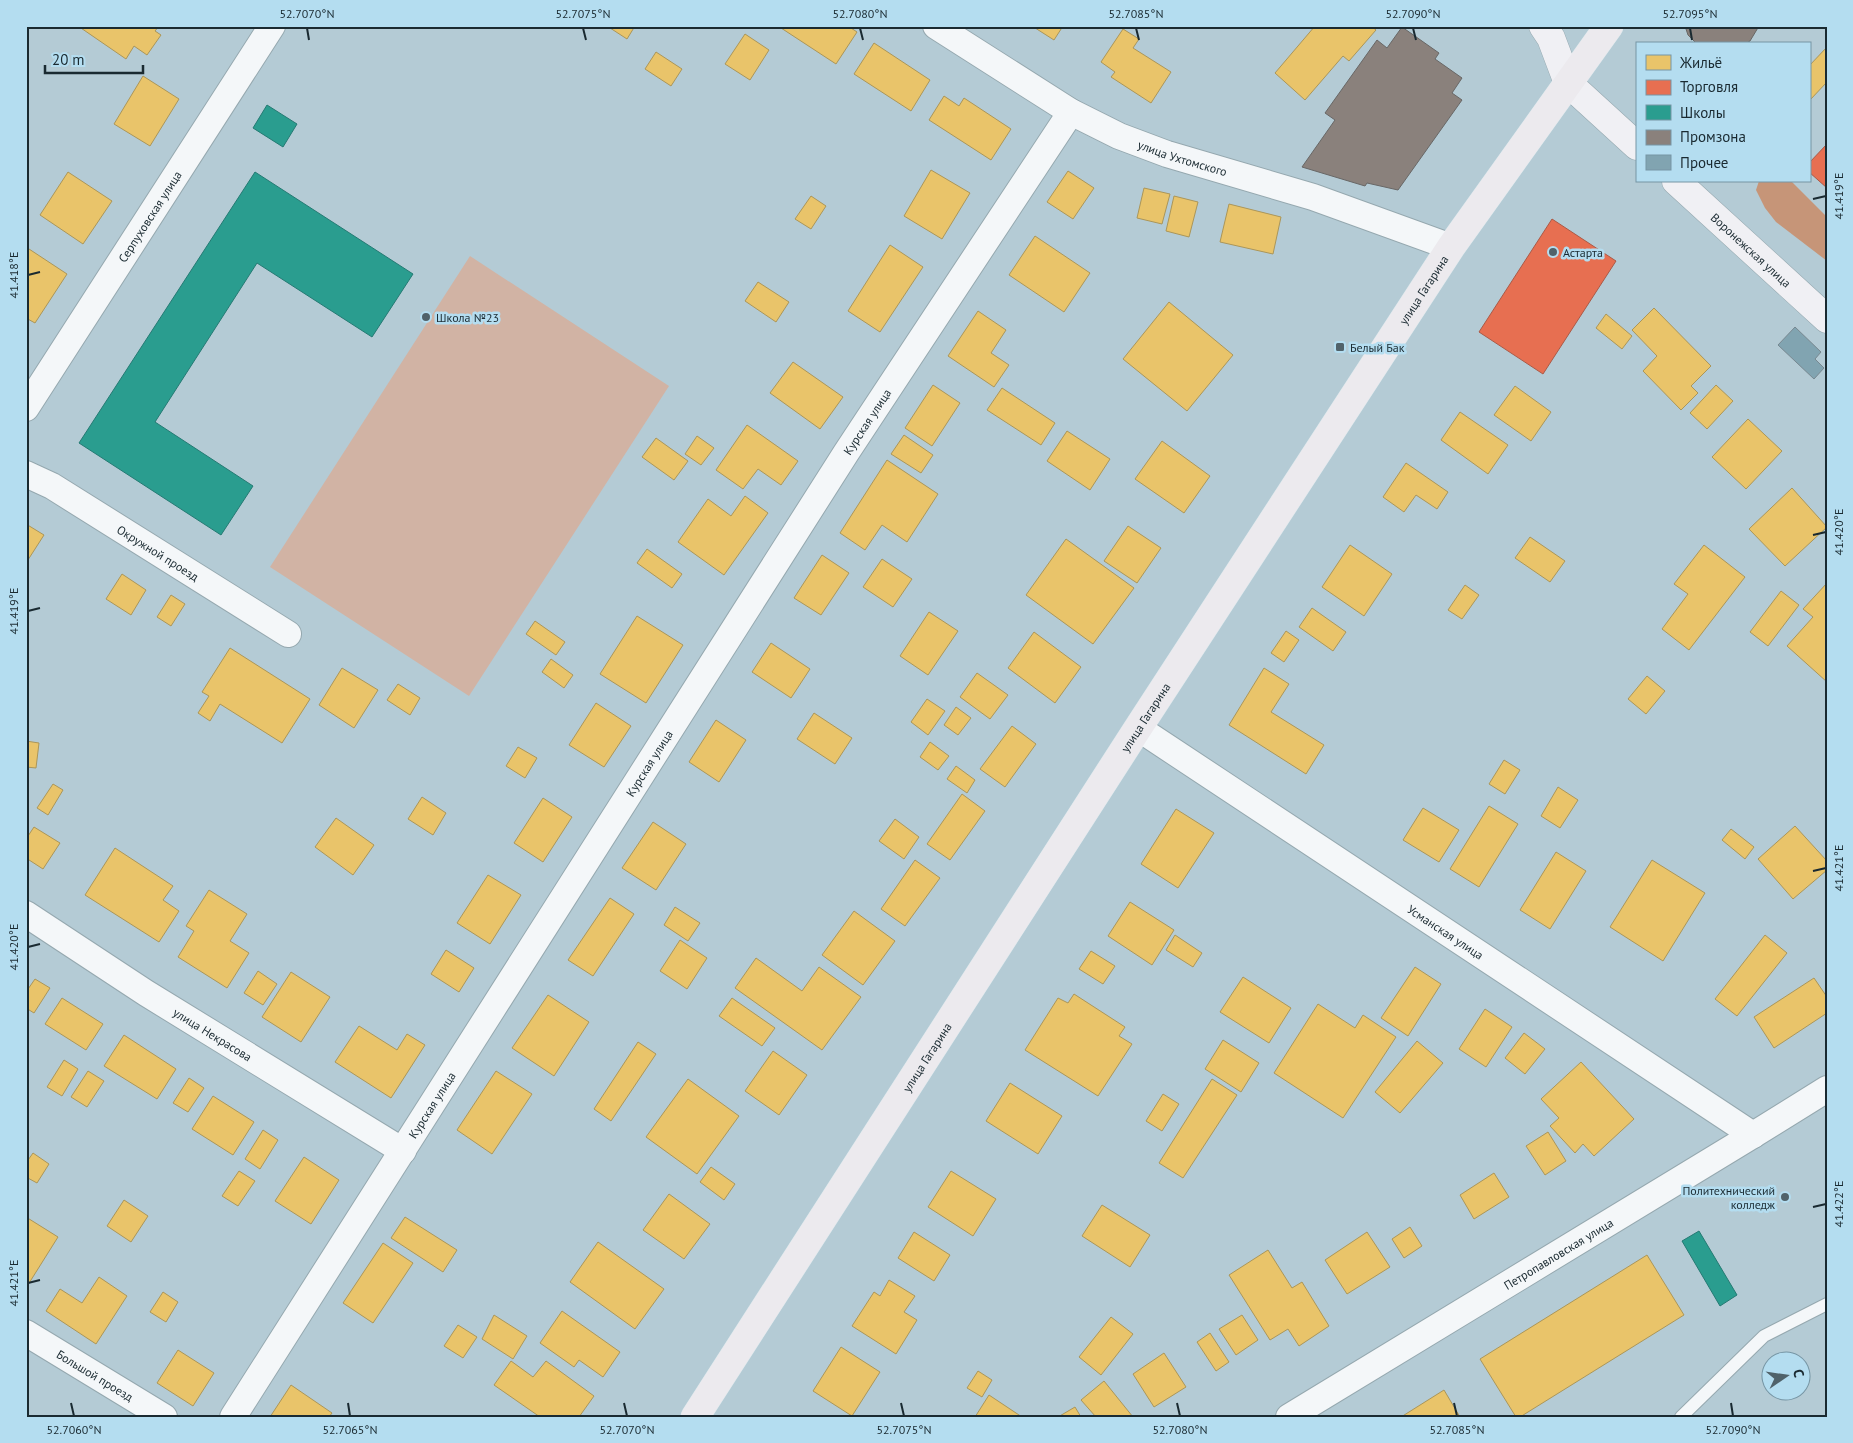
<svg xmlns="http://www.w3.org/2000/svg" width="1853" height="1443" font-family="'PT Sans',sans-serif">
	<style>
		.green { fill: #d1b3a4 }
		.forest { fill: #c69578 }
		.homes { fill: #e9c46a; stroke: #ab9659 }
		.shops { fill: #e76f51; stroke: #aa5a47 }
		.schools { fill: #2a9d8f; stroke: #257a73 }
		.industry { fill: #8a817c; stroke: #686766 }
		.building { fill: #81a4b1; stroke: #788890 }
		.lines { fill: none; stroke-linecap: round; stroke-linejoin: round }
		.lane-casing { stroke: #95a8af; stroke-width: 14 }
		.street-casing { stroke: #95a8af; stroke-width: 28 }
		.secondary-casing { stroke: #95a8af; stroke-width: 29 }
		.primary-casing { stroke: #dde8ec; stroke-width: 29 }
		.lane { stroke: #f4f7f9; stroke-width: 12 }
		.street { stroke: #f4f7f9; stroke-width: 26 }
		.secondary { stroke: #f0f0f4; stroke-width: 28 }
		.primary { stroke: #eceaee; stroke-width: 28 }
		.ticks { fill: none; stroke: #1a2a31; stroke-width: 2 }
		.poi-dot { fill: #50626a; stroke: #b4ddf0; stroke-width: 2 }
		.labels { text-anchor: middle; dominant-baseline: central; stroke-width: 5; stroke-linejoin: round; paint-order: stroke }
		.street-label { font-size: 12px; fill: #1a2a31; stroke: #b4ddf0 }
		.poi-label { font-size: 12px; fill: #1a2a31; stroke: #b4ddf0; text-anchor: start }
		.neatline { fill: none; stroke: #1a2a31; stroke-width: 2 }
		.ticks-label { font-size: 12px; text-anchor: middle; fill: #1a2a31 }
	</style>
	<rect width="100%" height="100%" fill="#b4cbd5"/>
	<polygon class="green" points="470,256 669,386 469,696 270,567"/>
	<polygon class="forest" points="1759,181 1791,181 1827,217 1827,261 1776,222 1765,208 1756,190"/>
	<g class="homes">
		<polygon points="78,26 159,26 155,31 161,35 147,55 134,46 126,59"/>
		<polygon points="607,26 635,26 627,39"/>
		<polygon points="778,26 848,26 857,32 836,64"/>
		<polygon points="1032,26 1063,26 1054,40"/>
		<polygon points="1315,26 1371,26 1376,30 1349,61 1343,56 1305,100 1275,73"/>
		<polygon points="1123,29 1139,39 1133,48 1171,72 1151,103 1111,77 1115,72 1101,62"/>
		<polygon points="745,34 769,50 750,80 725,64"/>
		<polygon points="874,43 930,80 911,111 854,74"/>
		<polygon points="1827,47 1827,82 1810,100 1809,66"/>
		<polygon points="656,52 682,69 671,86 645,69"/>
		<polygon points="143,76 179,99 150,146 114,124"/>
		<polygon points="944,96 959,106 964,98 1011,129 991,160 929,120"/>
		<polygon points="931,170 970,193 942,239 904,216"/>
		<polygon points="1068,171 1094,188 1073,219 1047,202"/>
		<polygon points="68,172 112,201 83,244 40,215"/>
		<polygon points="1144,188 1170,194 1162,224 1137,218"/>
		<polygon points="811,196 826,206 811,229 795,219"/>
		<polygon points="1174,196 1198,202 1189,237 1166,231"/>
		<polygon points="1229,204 1281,217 1273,254 1220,242"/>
		<polygon points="1035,236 1090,273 1064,312 1009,275"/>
		<polygon points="890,245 923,267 880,332 848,311"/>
		<polygon points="26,247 67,274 35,323 26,318"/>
		<polygon points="758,282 789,302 776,322 745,301"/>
		<polygon points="1169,302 1233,355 1187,411 1123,359"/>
		<polygon points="1654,308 1711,366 1691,386 1698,393 1681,410 1643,371 1657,356 1632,330"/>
		<polygon points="978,311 1006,330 991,353 1009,365 994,387 948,356"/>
		<polygon points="1606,314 1632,336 1622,349 1596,328"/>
		<polygon points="793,362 843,397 820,429 770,393"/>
		<polygon points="933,385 960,403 932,446 905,428"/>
		<polygon points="1716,385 1733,401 1707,429 1690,413"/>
		<polygon points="1515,386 1551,412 1531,441 1494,415"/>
		<polygon points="1002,388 1055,423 1041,445 987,410"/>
		<polygon points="1460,412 1508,445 1488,474 1441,440"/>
		<polygon points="1748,419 1782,451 1746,489 1712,457"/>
		<polygon points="747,425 798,461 781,485 758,469 743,489 716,470"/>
		<polygon points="1067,431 1110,459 1090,490 1047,461"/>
		<polygon points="904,435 933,455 921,473 891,454"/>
		<polygon points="697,436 714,448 701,465 685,454"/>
		<polygon points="656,438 688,461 674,480 642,457"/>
		<polygon points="1162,441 1210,476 1184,513 1135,479"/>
		<polygon points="887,460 938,494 907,542 882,525 865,550 840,533"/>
		<polygon points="1406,463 1448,492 1437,509 1416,495 1404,512 1383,497"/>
		<polygon points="1792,488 1827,527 1785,566 1749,529"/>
		<polygon points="745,496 768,513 724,575 678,542 708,499 731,516"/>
		<polygon points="26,524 44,535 26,563"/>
		<polygon points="1128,526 1161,548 1137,583 1104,561"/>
		<polygon points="1530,537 1565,561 1550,582 1515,558"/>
		<polygon points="1066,539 1134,588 1093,644 1026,595"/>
		<polygon points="1350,545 1392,574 1364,616 1322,587"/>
		<polygon points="1704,545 1745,577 1689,650 1662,629 1688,594 1674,584"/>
		<polygon points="647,549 682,574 672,588 637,563"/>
		<polygon points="822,555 849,573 821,615 794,598"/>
		<polygon points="882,559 912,579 893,607 863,587"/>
		<polygon points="122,574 146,590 131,615 106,599"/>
		<polygon points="1827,583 1827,682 1787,646 1813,617 1803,609"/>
		<polygon points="1465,585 1479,595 1462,619 1448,610"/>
		<polygon points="1781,591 1799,605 1768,646 1750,632"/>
		<polygon points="171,595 185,604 171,626 157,617"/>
		<polygon points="1312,608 1346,632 1333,651 1299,627"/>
		<polygon points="929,612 958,631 928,675 900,656"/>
		<polygon points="637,616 683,645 646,703 600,674"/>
		<polygon points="535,621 565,642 556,655 526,634"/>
		<polygon points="1286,631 1299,640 1284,662 1271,653"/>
		<polygon points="1034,632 1081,667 1055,703 1008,668"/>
		<polygon points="771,643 810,669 791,698 752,672"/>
		<polygon points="230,648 310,699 282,743 220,704 210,721 198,713 209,696 202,692"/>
		<polygon points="551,659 573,675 564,688 542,672"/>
		<polygon points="342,668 378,690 354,728 319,705"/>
		<polygon points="1264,668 1289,684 1271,712 1324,745 1306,774 1229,725"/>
		<polygon points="977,673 1008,695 990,719 960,697"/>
		<polygon points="1647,676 1665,691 1646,714 1628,699"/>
		<polygon points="398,684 420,698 410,715 387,700"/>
		<polygon points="927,699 945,711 928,735 911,722"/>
		<polygon points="596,703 631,726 604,767 569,745"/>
		<polygon points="956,707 971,718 958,735 944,725"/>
		<polygon points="814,713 852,738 835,764 797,739"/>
		<polygon points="716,720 746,740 719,782 689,762"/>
		<polygon points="1012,726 1036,744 1005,787 980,769"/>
		<polygon points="26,741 39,743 36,768 26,767"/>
		<polygon points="930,742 949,756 938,770 920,757"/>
		<polygon points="518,747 537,758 525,778 506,766"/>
		<polygon points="1504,760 1520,770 1505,794 1489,784"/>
		<polygon points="956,766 975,780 967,793 947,779"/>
		<polygon points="53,784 63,790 48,815 37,808"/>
		<polygon points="1558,787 1578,800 1560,828 1541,816"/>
		<polygon points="962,794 985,811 950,860 927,844"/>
		<polygon points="422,797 446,813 433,835 408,819"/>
		<polygon points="543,798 572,817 543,862 514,843"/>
		<polygon points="1489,806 1518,824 1479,887 1450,869"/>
		<polygon points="1423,808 1459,830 1439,862 1403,840"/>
		<polygon points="1176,809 1214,833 1178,888 1141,864"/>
		<polygon points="336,818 374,845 353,875 315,847"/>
		<polygon points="895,819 919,837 904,859 879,841"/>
		<polygon points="653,822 686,844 656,890 622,868"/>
		<polygon points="1795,826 1827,861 1827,870 1793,899 1758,859"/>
		<polygon points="34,827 60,843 43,869 26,858 26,839"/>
		<polygon points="1731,829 1754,847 1745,859 1722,840"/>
		<polygon points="115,848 173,886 163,900 179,911 159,942 85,895"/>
		<polygon points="1556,852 1586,871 1550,929 1520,910"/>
		<polygon points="915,860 940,878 905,926 881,909"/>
		<polygon points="1652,860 1705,893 1663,961 1610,927"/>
		<polygon points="488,875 521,895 490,944 457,923"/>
		<polygon points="209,890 247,914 230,941 249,953 227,988 178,957 194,931 186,926"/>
		<polygon points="610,898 634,914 593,976 568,960"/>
		<polygon points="1130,902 1174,930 1152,965 1108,936"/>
		<polygon points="675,907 700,923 688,941 664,925"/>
		<polygon points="854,911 895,941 863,985 822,955"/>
		<polygon points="1175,935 1202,953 1193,967 1166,950"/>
		<polygon points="1765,935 1787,953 1737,1016 1715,999"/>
		<polygon points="680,940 707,958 687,989 660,971"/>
		<polygon points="446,950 474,968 459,992 431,974"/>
		<polygon points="1091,951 1115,966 1103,984 1079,969"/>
		<polygon points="756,958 802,991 819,967 861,997 822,1050 735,988"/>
		<polygon points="1415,967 1441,984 1408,1036 1381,1018"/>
		<polygon points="258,971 277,984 263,1005 244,993"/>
		<polygon points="291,972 330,997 301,1042 262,1017"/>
		<polygon points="1243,977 1291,1008 1269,1043 1220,1012"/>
		<polygon points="1814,978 1827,997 1827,1013 1774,1048 1754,1017"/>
		<polygon points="35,979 50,988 34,1013 26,1008 26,992"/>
		<polygon points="1074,994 1125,1027 1119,1036 1132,1044 1098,1096 1025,1050 1058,998 1068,1003"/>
		<polygon points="548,995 589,1022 554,1076 512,1048"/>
		<polygon points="62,998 103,1024 86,1050 45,1024"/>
		<polygon points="732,998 775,1028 762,1046 719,1016"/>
		<polygon points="1318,1004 1355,1028 1363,1015 1396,1037 1343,1118 1274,1073"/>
		<polygon points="1485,1009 1512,1027 1486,1067 1459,1049"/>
		<polygon points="359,1026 397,1050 407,1034 425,1045 391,1098 335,1062"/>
		<polygon points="1524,1033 1545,1049 1525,1074 1505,1058"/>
		<polygon points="124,1035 176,1069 157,1099 104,1066"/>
		<polygon points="1223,1040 1259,1063 1241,1092 1205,1069"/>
		<polygon points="1417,1041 1443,1063 1400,1113 1375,1092"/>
		<polygon points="638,1042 656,1054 611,1121 594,1109"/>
		<polygon points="773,1051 807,1075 779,1115 745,1091"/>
		<polygon points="64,1060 78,1069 62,1096 47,1087"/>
		<polygon points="1581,1062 1634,1119 1594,1156 1583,1144 1575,1153 1550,1126 1559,1118 1541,1099"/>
		<polygon points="88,1071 104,1081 87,1107 71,1097"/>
		<polygon points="496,1071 532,1094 492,1154 457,1130"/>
		<polygon points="189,1078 204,1088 188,1112 173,1103"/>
		<polygon points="688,1079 739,1116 697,1174 646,1137"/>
		<polygon points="1212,1079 1237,1095 1183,1178 1159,1163"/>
		<polygon points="1010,1083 1062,1116 1038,1154 986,1121"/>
		<polygon points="1163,1094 1179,1104 1162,1131 1146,1121"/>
		<polygon points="213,1096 254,1122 233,1155 192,1129"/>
		<polygon points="263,1130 278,1140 260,1169 245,1159"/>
		<polygon points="1548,1132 1566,1161 1545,1175 1526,1146"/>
		<polygon points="33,1153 49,1164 37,1183 26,1177 26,1163"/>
		<polygon points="304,1157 339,1180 311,1224 275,1201"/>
		<polygon points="711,1167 735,1184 724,1200 700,1182"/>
		<polygon points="239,1171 255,1181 238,1206 222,1196"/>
		<polygon points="951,1171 996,1199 973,1236 928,1207"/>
		<polygon points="1494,1173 1509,1197 1474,1219 1460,1195"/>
		<polygon points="669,1194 710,1224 684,1259 643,1230"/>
		<polygon points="124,1200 148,1216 131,1242 107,1226"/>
		<polygon points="1102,1205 1150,1235 1130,1267 1082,1236"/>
		<polygon points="26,1217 58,1237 26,1288"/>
		<polygon points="405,1217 457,1250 443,1272 391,1238"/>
		<polygon points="1410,1227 1422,1246 1404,1258 1392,1239"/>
		<polygon points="914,1232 950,1255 934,1281 898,1258"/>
		<polygon points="1367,1232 1390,1267 1347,1294 1325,1260"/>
		<polygon points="598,1242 664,1289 635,1329 570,1282"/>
		<polygon points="383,1243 413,1263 373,1323 343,1303"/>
		<polygon points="1268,1250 1292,1288 1302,1282 1329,1326 1299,1346 1288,1329 1270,1340 1229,1275"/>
		<polygon points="1647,1255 1684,1315 1520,1417 1516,1417 1480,1359"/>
		<polygon points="99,1277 127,1296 96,1344 46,1311 60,1289 82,1303"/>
		<polygon points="889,1280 915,1296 904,1312 917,1320 896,1354 852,1326 874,1292 880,1296"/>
		<polygon points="163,1292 178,1302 166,1322 150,1312"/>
		<polygon points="562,1311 620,1352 603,1377 579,1360 574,1367 540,1343"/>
		<polygon points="494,1315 527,1336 513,1359 482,1339"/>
		<polygon points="1242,1315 1258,1340 1236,1355 1219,1329"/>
		<polygon points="1111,1317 1133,1334 1101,1375 1079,1357"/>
		<polygon points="458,1325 477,1337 463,1358 444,1346"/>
		<polygon points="1210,1333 1229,1362 1216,1371 1197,1342"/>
		<polygon points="841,1347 880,1372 852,1416 813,1391"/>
		<polygon points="178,1350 214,1373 193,1406 157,1383"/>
		<polygon points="1164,1353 1186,1387 1154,1407 1133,1374"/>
		<polygon points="511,1361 533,1377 546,1361 594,1396 579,1417 540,1417 494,1385"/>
		<polygon points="978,1371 992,1380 982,1397 967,1388"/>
		<polygon points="1104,1381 1133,1417 1096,1417 1081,1400"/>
		<polygon points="291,1385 332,1413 329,1417 270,1417"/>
		<polygon points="1444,1390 1460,1417 1401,1417"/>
		<polygon points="989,1395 1022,1417 975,1417"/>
		<polygon points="1075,1407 1081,1417 1058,1417"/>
	</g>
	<g class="shops">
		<polygon points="1827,144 1827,188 1809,172 1809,163"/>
		<polygon points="1552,219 1616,261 1543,374 1479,332"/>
	</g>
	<g class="schools">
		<polygon points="267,105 297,124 283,147 253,128"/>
		<polygon points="255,172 413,274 372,337 257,263 155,422 253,486 221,535 79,443"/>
		<polygon points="1699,1231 1737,1295 1720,1306 1682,1241"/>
	</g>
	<g class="industry">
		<polygon points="1685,26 1759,26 1750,41 1745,44 1697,44 1688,35"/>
		<polygon points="1402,27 1439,53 1435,59 1462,78 1452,93 1462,100 1398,190 1367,183 1365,186 1302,167 1335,120 1325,113 1377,40 1387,48"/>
	</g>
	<polygon class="building" points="1795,327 1821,352 1815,359 1824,368 1814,379 1778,345"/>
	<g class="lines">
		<defs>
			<polyline id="lane" points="1681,1417 1764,1336 1827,1304"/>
			<g id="street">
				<path id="s1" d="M936 26 1071 112 1119 136 1167 154 1313 197 1451 247"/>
				<path id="s2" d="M26 408 272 26"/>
				<path id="s3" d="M26 474 52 486 288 634"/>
				<path id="s4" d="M1138 728 1753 1135"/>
				<path id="s5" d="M26 914 146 993 403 1151"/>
				<path id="s6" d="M26 1333 164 1417"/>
				<path id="s7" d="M233 1417 846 453 1071 112"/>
				<path id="s8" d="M1289 1417 1753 1135 1827 1089"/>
			</g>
			<g id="secondary">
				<polyline points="1543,26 1551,38 1568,83 1637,146"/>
				<path id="s9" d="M1676 181 1827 319"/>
			</g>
			<g id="primary">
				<path id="s10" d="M695 1417 1138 728 1451 247 1609 26"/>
			</g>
		</defs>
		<use href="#lane" class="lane-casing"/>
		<use href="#street" class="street-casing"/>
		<use href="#secondary" class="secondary-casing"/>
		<use href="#primary" class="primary-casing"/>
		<use href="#lane" class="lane"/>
		<use href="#street" class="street"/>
		<use href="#secondary" class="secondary"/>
		<use href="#primary" class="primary"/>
	</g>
	<path class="ticks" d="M307 28 309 40M583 28 586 40M860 28 863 40M1136 28 1139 40M1413 28 1416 40M1690 28 1692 40M1813 199 1826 196M28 275 40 272M1813 535 1826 532M28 611 40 608M1813 871 1826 868M28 947 40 944M1813 1207 1826 1204M28 1283 40 1280M71 1403 74 1416M348 1403 350 1416M624 1403 627 1416M901 1403 904 1416M1177 1403 1180 1416M1454 1403 1457 1416M1731 1403 1733 1416"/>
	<g class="poi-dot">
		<circle cx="1553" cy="252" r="5"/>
		<circle cx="426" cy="317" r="5"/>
		<rect x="1335" y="342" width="10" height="10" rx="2.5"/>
		<circle cx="1785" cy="1197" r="5"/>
	</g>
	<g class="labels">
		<g class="street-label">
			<text stroke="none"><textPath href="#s1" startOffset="281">улица Ухтомского</textPath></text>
			<text stroke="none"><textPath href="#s2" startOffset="228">Серпуховская улица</textPath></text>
			<text stroke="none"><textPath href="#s9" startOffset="102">Воронежская улица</textPath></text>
			<text stroke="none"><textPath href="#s10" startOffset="1342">улица Гагарина</textPath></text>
			<text stroke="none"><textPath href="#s7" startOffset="1180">Курская улица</textPath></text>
			<text stroke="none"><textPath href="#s3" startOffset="154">Окружной проезд</textPath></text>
			<text stroke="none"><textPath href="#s10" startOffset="832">улица Гагарина</textPath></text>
			<text stroke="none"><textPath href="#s7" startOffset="775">Курская улица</textPath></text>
			<text stroke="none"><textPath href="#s4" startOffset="369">Усманская улица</textPath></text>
			<text stroke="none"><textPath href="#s5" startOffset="222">улица Некрасова</textPath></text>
			<text stroke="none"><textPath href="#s10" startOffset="428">улица Гагарина</textPath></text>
			<text stroke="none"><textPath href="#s7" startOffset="370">Курская улица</textPath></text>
			<text stroke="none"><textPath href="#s8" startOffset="315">Петропавловская улица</textPath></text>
			<text stroke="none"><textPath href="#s6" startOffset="81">Большой проезд</textPath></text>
		</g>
		<g class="poi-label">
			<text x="1563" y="252">Астарта</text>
			<text x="436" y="317">Школа №23</text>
			<text x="1350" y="347">Белый Бак</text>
			<text x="1775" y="1190" text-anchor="end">Политехнический<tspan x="1775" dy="14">колледж</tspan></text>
		</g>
	</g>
	<rect width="1853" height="1443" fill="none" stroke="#b4ddf0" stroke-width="55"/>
	<rect x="1636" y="42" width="175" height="140" fill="#b4ddf0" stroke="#7695a4"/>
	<rect x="1646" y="55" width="25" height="15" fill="#e9c46a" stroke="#7695a4"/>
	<text x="1680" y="68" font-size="15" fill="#1a2a31">Жильё</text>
	<rect x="1646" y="80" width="25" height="15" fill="#e76f51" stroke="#7695a4"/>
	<text x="1680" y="92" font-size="15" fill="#1a2a31">Торговля</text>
	<rect x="1646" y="105" width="25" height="15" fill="#2a9d8f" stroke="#7695a4"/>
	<text x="1680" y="118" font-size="15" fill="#1a2a31">Школы</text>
	<rect x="1646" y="130" width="25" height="15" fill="#8a817c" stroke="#7695a4"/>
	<text x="1680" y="142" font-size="15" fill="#1a2a31">Промзона</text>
	<rect x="1646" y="155" width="25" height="15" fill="#81a4b1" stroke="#7695a4"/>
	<text x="1680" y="168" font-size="15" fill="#1a2a31">Прочее</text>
	<g transform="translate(1786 1376) rotate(77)"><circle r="24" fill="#b4ddf0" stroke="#7695a4"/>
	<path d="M0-4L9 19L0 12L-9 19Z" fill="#50626a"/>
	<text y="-8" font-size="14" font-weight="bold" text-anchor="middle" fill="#1a2a31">С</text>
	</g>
	<path d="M45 65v8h98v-8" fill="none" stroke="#1a2a31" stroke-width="2.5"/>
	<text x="52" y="65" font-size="15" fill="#1a2a31" stroke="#b4ddf0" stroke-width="4" paint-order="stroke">20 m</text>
	<rect x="28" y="28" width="1798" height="1388" class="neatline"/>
	<g class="ticks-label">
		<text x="307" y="18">52.7070°N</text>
		<text x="583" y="18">52.7075°N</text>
		<text x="860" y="18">52.7080°N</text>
		<text x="1136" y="18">52.7085°N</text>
		<text x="1413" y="18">52.7090°N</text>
		<text x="1690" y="18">52.7095°N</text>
		<text transform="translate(1839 196) rotate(-90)" y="4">41.419°E</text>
		<text transform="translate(14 275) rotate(-90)" y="4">41.418°E</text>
		<text transform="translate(1839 532) rotate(-90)" y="4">41.420°E</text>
		<text transform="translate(14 611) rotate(-90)" y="4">41.419°E</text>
		<text transform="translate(1839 868) rotate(-90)" y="4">41.421°E</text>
		<text transform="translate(14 947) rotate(-90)" y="4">41.420°E</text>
		<text transform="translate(1839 1204) rotate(-90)" y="4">41.422°E</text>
		<text transform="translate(14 1283) rotate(-90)" y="4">41.421°E</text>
		<text x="74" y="1434">52.7060°N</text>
		<text x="350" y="1434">52.7065°N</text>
		<text x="627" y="1434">52.7070°N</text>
		<text x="904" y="1434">52.7075°N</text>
		<text x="1180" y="1434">52.7080°N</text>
		<text x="1457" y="1434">52.7085°N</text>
		<text x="1733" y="1434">52.7090°N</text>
	</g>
</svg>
